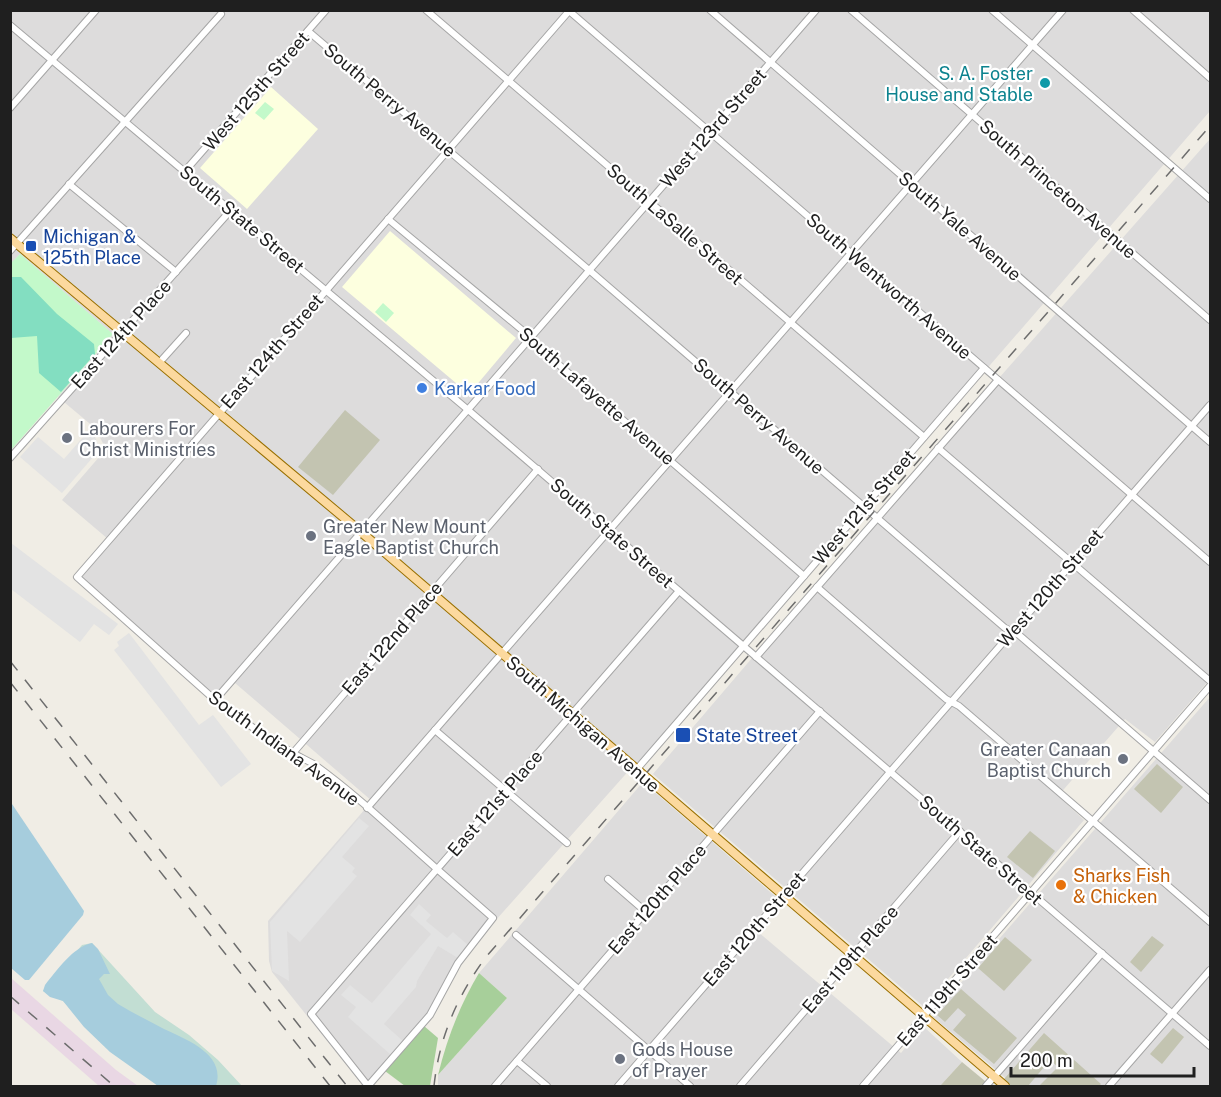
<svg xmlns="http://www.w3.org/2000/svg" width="1221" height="1097" font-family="'Public Sans',sans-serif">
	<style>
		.residential { fill: #dddcdc }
		.industrial { fill: #e9d7e4 }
		.education { fill: #fdffdf }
		.construction { fill: #c3c4b1 }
		.forest { fill: #a7cf9a }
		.wetland { fill: #c2ded3 }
		.park { fill: #c3f9ca }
		.pitch { fill: #83dec1 }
		.parking { fill: #e3e3e3 }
		.water { fill: #a6cddd }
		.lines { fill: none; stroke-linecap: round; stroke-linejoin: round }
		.minor-casing { stroke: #a6a6a6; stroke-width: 8 }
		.major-casing { stroke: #997000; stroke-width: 10 }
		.minor { stroke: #fff; stroke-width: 6 }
		.major { stroke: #fcd99e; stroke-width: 8 }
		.rail { stroke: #6d6d6d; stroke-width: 1.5; stroke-dasharray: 12 12; stroke-linecap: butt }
		.culture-dot { fill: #0f9aa8; stroke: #fff; stroke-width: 2 }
		.transit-dot { fill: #1a4fb4; stroke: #fff; stroke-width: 2 }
		.shop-dot { fill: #3f7fe0; stroke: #fff; stroke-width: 2 }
		.worship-dot { fill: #6b7280; stroke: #fff; stroke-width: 2 }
		.food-dot { fill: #e8710a; stroke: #fff; stroke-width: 2 }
		.labels { text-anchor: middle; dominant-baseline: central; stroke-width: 4.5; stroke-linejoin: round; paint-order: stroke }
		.culture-label { font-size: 18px; fill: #0d838f; stroke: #fff; text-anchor: end }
		.street-label { font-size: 18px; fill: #1f1f1f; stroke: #fff }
		.transit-label { font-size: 18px; fill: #164399; stroke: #fff; text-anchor: start }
		.shop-label { font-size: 18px; fill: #366cbe; stroke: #fff; text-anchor: start }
		.worship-label { font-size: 18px; fill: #5b616d; stroke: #fff; text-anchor: start }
		.food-label { font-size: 18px; fill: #c56008; stroke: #fff; text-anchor: start }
	</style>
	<rect width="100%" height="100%" fill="#f0ede5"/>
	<g class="residential">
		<polygon points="11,11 1210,11 1210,111 638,772 632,767 495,921 458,969 435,1013 372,1086 363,1086 272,972 269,961 268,921 372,801 235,683 216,705 75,577 108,539 62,500 106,449 95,428 58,397 113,334 20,254 11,264"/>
		<polygon points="1210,139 1210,679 1155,742 1125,719 1058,796 1084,820 924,1007 653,774 764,644"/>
		<polygon points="1210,697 1210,1086 1015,1086 932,1016"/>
		<polygon points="643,782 776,897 751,926 901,1053 923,1026 962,1062 940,1086 438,1086 438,1075 507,998 479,973"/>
	</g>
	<polygon class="industrial" points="11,978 116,1070 138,1086 99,1086 11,1009"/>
	<g class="education">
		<polygon points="271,87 318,129 247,209 200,168"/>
		<polygon points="390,231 516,338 469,394 342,287"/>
	</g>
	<g class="construction">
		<polygon points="345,410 380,440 333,495 298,467"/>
		<polygon points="1157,764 1183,787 1161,813 1134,789"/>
		<polygon points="1030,831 1055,851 1033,878 1007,857"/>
		<polygon points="1152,936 1164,945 1141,972 1130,962"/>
		<polygon points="1005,937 1032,960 1004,991 978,968"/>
		<polygon points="961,989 1017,1038 994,1064 953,1030 966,1015 958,1008 945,1022 937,1015"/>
		<polygon points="1173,1028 1184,1037 1162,1064 1150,1054"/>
		<polygon points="1044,1033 1101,1084 1099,1086 1039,1086 1058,1067 1050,1060 1028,1086 998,1086"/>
		<polygon points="962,1062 991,1086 940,1086"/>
	</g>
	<g class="forest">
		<path d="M479 973 507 998 438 1075C447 1038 460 1005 479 973Z"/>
		<polygon points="424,1026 438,1038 430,1086 405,1086 385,1071"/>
	</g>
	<polygon class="wetland" points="92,943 155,1012 189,1035 218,1060 242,1086 159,1086 63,1001 43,991 82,945"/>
	<g class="park">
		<polygon points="265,102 274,109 264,120 255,113"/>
		<polygon points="20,254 113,334 11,450 10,264"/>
		<polygon points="383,303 394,313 386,322 375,312"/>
	</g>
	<polygon class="pitch" points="11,277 21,277 57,314 94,344 95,354 61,392 39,373 37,336 11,338"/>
	<g class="parking">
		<polygon points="91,428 100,449 62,493 20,457 38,437 64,459"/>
		<polygon points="11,543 118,624 109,635 94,624 80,642 11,589"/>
		<polygon points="129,633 199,725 213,715 251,764 221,787 114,650 119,646 117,642"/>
		<polygon points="359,818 369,826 342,857 355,868 352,872 357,876 300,942 287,931 289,981 272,971 270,922"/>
		<polygon points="419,904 431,915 426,921 447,938 453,932 468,945 458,958 438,946 417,981 416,987 384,1024 403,1041 391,1055 348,1017 356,1007 341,995 350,985 372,1003 431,934 410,915"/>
	</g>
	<g class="water">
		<polygon points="10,801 84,911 83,915 29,980 25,980 11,968"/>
		<path d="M92 943 98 949 110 974H104L99 979 108 995 118 1004C133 1013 149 1021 164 1029 187 1040 226 1054 216 1086H158L110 1052 84 1027 63 1001 50 997 43 991 45 985C57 970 73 947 92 943Z"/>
	</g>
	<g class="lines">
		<defs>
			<g id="minor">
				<polyline points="426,10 924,437"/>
				<polyline points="568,10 1210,562"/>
				<path d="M570 10 77 577 215 700C239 719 265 736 291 752 299 757 307 760 315 765 358 796 397 834 437 869L493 918 458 963 430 1015 368 1086 311 1014C434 873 556 731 679 591"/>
				<polyline points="710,10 1210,442"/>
				<polyline points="851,10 1210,320"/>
				<polyline points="992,10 1210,199"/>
				<polyline points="1133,10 1210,78"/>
				<polyline points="10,25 467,409 1210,1046"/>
				<polyline points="308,31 589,270 1005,628 1019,635 1210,800"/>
				<polyline points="10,108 96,10"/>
				<polyline points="185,171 326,10"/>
				<polyline points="69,184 176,272"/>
				<polyline points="388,219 522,330 529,339 804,576"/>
				<polyline points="10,251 221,14"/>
				<polyline points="159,363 186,333"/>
				<polyline points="938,448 1210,681"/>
				<polyline points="10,458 231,210"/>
				<polyline points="817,587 946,699 959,706 1210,922"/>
				<polyline points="756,657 998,380"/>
				<polyline points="215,700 816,10"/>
				<polyline points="435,730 567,843"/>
				<polyline points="293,753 538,469"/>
				<polyline points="637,769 984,368"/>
				<polyline points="367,808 1063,10"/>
				<polyline points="608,879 646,912"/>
				<polyline points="516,935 690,1086"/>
				<polyline points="517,1061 547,1086"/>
				<polyline points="495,1086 820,711"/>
				<polyline points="618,1086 897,764 1210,405"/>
				<polyline points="740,1086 960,831"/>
				<polyline points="863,1086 1210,686"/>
				<polyline points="986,1086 1102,953"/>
				<polyline points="1109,1086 1210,970"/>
			</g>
			<polyline id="major" points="10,238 361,532 1005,1086"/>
		</defs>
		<use href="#minor" class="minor-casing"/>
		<use href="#major" class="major-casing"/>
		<use href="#minor" class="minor"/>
		<use href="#major" class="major"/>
		<g class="rail">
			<polyline points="10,661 347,1086"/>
			<polyline points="10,682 330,1086"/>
			<polyline points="10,996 114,1086"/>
			<path d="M434 1086C439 1038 457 996 486 957L1210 126"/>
		</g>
	</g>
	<circle class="culture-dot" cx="1045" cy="83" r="6"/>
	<g class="transit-dot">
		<rect x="25" y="240" width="12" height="12" rx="3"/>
		<rect x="675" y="727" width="16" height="16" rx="3"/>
	</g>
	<circle class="shop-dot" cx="422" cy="388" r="6"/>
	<g class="worship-dot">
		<circle cx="67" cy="438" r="6"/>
		<circle cx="311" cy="536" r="6"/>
		<circle cx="1123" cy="759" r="6"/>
		<circle cx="620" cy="1059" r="6"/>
	</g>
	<circle class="food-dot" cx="1061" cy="885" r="6"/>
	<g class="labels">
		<g class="culture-label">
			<text x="1033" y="73">S. A. Foster<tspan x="1033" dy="21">House and Stable</tspan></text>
		</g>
		<g class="street-label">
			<text transform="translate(256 91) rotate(-49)">West 125th Street</text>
			<text transform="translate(390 100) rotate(40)">South Perry Avenue</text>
			<text transform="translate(713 128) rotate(-49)">West 123rd Street</text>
			<text transform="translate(1058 189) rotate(41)">South Princeton Avenue</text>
			<text transform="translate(242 219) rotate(40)">South State Street</text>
			<text transform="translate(675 224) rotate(41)">South LaSalle Street</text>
			<text transform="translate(960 226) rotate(41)">South Yale Avenue</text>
			<text transform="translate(889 286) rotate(41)">South Wentworth Avenue</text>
			<text transform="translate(121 334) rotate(-48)">East 124th Place</text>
			<text transform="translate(272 351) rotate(-49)">East 124th Street</text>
			<text transform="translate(597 396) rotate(41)">South Lafayette Avenue</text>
			<text transform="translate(759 416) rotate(41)">South Perry Avenue</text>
			<text transform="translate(864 507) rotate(-49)">West 121st Street</text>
			<text transform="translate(612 533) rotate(41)">South State Street</text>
			<text transform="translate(1050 588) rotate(-49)">West 120th Street</text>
			<text transform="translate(392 638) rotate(-49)">East 122nd Place</text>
			<text transform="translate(583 724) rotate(41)">South Michigan Avenue</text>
			<text transform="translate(284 748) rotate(36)">South Indiana Avenue</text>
			<text transform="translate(495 803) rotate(-49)">East 121st Place</text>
			<text transform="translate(981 850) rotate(41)">South State Street</text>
			<text transform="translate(657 899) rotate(-49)">East 120th Place</text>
			<text transform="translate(754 929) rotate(-49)">East 120th Street</text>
			<text transform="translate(850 959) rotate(-49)">East 119th Place</text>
			<text transform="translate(947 990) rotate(-49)">East 119th Street</text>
		</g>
		<g class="transit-label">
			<text x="43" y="236">Michigan &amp;<tspan x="43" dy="21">125th Place</tspan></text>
			<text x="696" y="735">State Street</text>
		</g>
		<g class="shop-label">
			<text x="434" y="388">Karkar Food</text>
		</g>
		<g class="worship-label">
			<text x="79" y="428">Labourers For<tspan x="79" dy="21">Christ Ministries</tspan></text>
			<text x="323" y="526">Greater New Mount<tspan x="323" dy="21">Eagle Baptist Church</tspan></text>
			<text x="1111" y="749" text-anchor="end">Greater Canaan<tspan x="1111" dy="21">Baptist Church</tspan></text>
			<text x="632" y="1049">Gods House<tspan x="632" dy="21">of Prayer</tspan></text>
		</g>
		<g class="food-label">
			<text x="1073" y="875">Sharks Fish<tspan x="1073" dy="21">&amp; Chicken</tspan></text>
		</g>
	</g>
	<rect width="1221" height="1097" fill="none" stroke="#1f1f1f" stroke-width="24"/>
	<path d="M1011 1067v9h183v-9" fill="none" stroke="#1f1f1f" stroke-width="3"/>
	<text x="1020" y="1067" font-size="18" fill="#1f1f1f" stroke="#ffffff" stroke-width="4.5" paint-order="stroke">200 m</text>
</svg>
